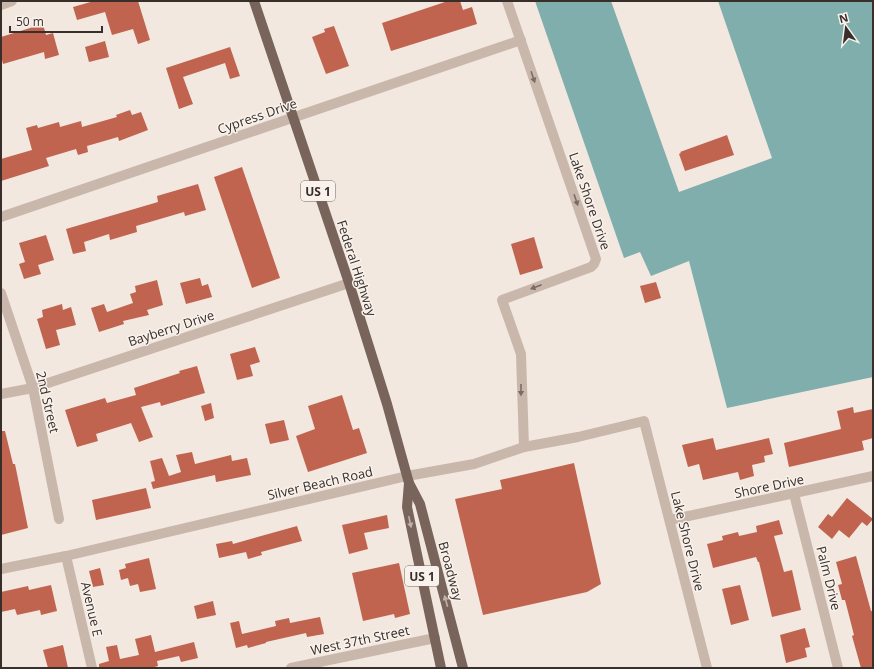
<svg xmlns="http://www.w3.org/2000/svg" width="874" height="669" font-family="'Open Sans',sans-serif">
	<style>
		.water { fill: #7faead }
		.building { fill: #c0634f }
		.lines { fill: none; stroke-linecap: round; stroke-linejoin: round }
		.minor { stroke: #cab7ac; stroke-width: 10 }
		.major { stroke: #79645c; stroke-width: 10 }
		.oneway { fill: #7a6c64 }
		.oneway2 { fill: #bfb2ab }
		.labels { text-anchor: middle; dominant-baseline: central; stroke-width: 3; stroke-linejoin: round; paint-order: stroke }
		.shield { fill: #f9f2ec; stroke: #726964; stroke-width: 1 }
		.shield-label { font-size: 12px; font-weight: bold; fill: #382e2a }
		.street-label { font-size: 13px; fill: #382e2a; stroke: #f9f2ec }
	</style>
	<rect width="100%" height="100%" fill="#f2e8df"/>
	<polygon class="water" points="535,1 611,1 679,192 772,158 718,1 873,1 873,377 727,408 689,261 651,276 640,252 624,258"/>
	<g class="building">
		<polygon points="94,1 138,1 150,40 138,44 133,29 112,35 105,12 77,20 73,7"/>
		<polygon points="448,1 460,1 463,10 472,7 477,24 391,51 382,23"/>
		<polygon points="43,24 46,35 53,33 59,55 45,59 44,52 3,64 1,56 1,37"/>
		<polygon points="334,26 349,66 326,74 312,37 325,32 324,29"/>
		<polygon points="105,41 109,57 89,62 85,47"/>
		<polygon points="230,47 240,76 230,79 225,63 183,77 193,104 179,109 166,68"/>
		<polygon points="130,110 132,115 141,112 148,130 119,141 118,137 87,146 88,152 78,155 76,149 46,158 49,166 1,181 1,159 32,150 26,128 37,125 38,128 59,122 60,127 81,121 82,127 117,117 116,115"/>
		<polygon points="727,135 734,155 685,171 679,154 681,153 680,152"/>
		<polygon points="242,167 280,278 252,288 214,177"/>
		<polygon points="198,184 206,210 185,216 184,212 136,226 137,232 110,240 109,234 84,242 86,251 73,254 66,229 158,202 157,196"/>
		<polygon points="46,235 54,260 38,265 41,274 24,279 19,264 25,262 19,243"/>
		<polygon points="534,237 543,268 520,275 511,244"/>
		<polygon points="200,278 202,286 208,284 212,297 186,304 180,283"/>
		<polygon points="157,280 163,305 147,310 149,315 123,321 124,324 99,332 91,308 104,304 107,312 133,303 130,294 136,292 135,286"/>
		<polygon points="656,282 661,298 645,303 640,286"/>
		<polygon points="62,304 63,310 71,307 76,325 56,330 60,345 46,349 37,319 43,317 42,310"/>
		<polygon points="255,347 260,362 250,365 253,376 237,380 230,354"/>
		<polygon points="197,366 205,393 161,406 160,402 141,407 153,437 139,442 131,423 96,434 98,441 77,447 65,410 105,398 107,403 136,395 134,388 180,373 179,371"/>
		<polygon points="342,395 353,430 359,428 367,453 308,472 296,436 315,429 308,406"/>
		<polygon points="211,403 214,418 205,421 201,406"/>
		<polygon points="853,407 854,413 873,409 873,438 862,441 864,450 789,467 784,443 841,429 837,411"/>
		<polygon points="284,420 289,440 270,444 265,424"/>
		<polygon points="1,431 5,431 13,464 15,464 28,528 1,535"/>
		<polygon points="713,438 716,450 769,438 773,454 764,456 765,462 752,465 754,476 740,480 738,472 703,480 699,464 688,467 682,445"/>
		<polygon points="192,452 195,464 231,455 232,461 247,458 251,475 216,482 215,475 153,489 151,482 155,481 150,461 162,458 169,476 181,472 176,455"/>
		<polygon points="574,463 601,584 587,592 483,615 455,499 502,489 500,480"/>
		<polygon points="146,488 151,508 96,520 92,500"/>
		<polygon points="847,498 873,519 867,526 862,522 849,538 839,530 832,539 818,527 828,514 832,517"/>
		<polygon points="387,515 389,528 364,533 368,549 349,554 342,525"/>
		<polygon points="779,520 783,534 774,536 784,572 792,570 801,610 772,617 759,562 758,562 756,557 713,568 707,544 723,540 722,536 738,532 739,536 757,532 756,526"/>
		<polygon points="297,526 302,541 261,552 262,555 248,559 246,552 219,558 216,544 232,541 233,544"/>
		<polygon points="856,556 871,611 873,611 873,668 861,668 852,636 854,635 845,600 842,600 838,585 842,584 836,562"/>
		<polygon points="149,558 156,589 140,592 138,584 130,586 128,578 121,580 119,570 126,568 125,564"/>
		<polygon points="399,563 410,614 395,618 394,614 363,621 352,573"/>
		<polygon points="100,568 104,585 93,587 89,571"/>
		<polygon points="51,585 57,611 41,615 40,610 17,615 15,609 1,612 1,592 28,586 29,590"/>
		<polygon points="740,585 749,620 731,625 722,589"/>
		<polygon points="213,601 216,615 197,619 194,606"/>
		<polygon points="320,617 324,634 307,637 306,633 266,642 266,643 248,648 247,645 236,648 230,623 239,621 242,634 276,626 275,621 289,618 290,623"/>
		<polygon points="805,628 810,647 805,648 807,657 786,663 780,635"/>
		<polygon points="151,635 155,652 194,642 198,658 181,662 179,656 157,661 158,666 151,668 99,668 99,664 109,661 106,647 117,645 120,659 139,655 135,639"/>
		<polygon points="63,645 68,668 48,668 43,650"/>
	</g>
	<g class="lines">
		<g class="minor">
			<polyline points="507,1 596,259 594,264 591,267 502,300 521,354 524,447"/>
			<polyline points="1,5 12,1"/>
			<polyline points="1,217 521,40"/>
			<polyline points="1,293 33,388 59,519"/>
			<polyline points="1,394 33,388 349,283"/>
			<polyline points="794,494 838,668"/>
			<polyline points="670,520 873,476"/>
			<polyline points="66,556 92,668"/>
			<polyline points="1,569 66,556 407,476 474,464 524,447 578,437 644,421 707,668"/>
			<polyline points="291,668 435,638"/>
		</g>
		<g class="major">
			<polyline points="254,1 349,283 387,404 407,476 409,483 407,507 441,668"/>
			<polyline points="409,483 420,504 463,668"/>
		</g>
	</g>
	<defs><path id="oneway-solid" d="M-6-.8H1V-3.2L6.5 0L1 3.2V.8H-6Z"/></defs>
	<g class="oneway">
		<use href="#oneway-solid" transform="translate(533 77) rotate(71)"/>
		<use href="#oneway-solid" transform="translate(576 200) rotate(71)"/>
		<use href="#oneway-solid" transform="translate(536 287) rotate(159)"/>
		<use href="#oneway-solid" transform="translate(521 390) rotate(90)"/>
	</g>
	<g class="oneway2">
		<use href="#oneway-solid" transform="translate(410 522) rotate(78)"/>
		<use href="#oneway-solid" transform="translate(446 601) rotate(-105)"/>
	</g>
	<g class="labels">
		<g class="shield">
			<rect x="301" y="181" width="34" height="20" rx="3"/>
			<rect x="405" y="566" width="34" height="20" rx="3"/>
		</g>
		<g class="shield-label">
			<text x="318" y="191">US 1</text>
			<text x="422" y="576">US 1</text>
		</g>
		<g class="street-label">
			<text transform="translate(257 116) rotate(-19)">Cypress Drive</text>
			<text transform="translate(590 201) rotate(71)">Lake Shore Drive</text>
			<text transform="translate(357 268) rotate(72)">Federal Highway</text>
			<text transform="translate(171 328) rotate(-18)">Bayberry Drive</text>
			<text transform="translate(48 402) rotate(77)">2nd Street</text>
			<text transform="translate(320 483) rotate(-13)">Silver Beach Road</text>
			<text transform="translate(769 486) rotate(-12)">Shore Drive</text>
			<text transform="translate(688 541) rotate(76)">Lake Shore Drive</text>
			<text transform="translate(451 571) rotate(75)">Broadway</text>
			<text transform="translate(829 578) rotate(76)">Palm Drive</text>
			<text transform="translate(92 609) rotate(77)">Avenue E</text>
			<text transform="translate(360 640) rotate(-12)">West 37th Street</text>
		</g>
	</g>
	<rect width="874" height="669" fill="none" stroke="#382e2a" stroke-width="4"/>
	<g transform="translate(846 28) rotate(346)" stroke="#f9f2ec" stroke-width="3" paint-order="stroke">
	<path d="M0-3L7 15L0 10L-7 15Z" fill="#382e2a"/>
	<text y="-6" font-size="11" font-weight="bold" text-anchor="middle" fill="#382e2a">N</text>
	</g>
	<path d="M10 26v6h92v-6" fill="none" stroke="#382e2a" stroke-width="2"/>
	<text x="16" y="26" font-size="12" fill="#382e2a" stroke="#f9f2ec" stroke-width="3" paint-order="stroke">50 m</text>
</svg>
